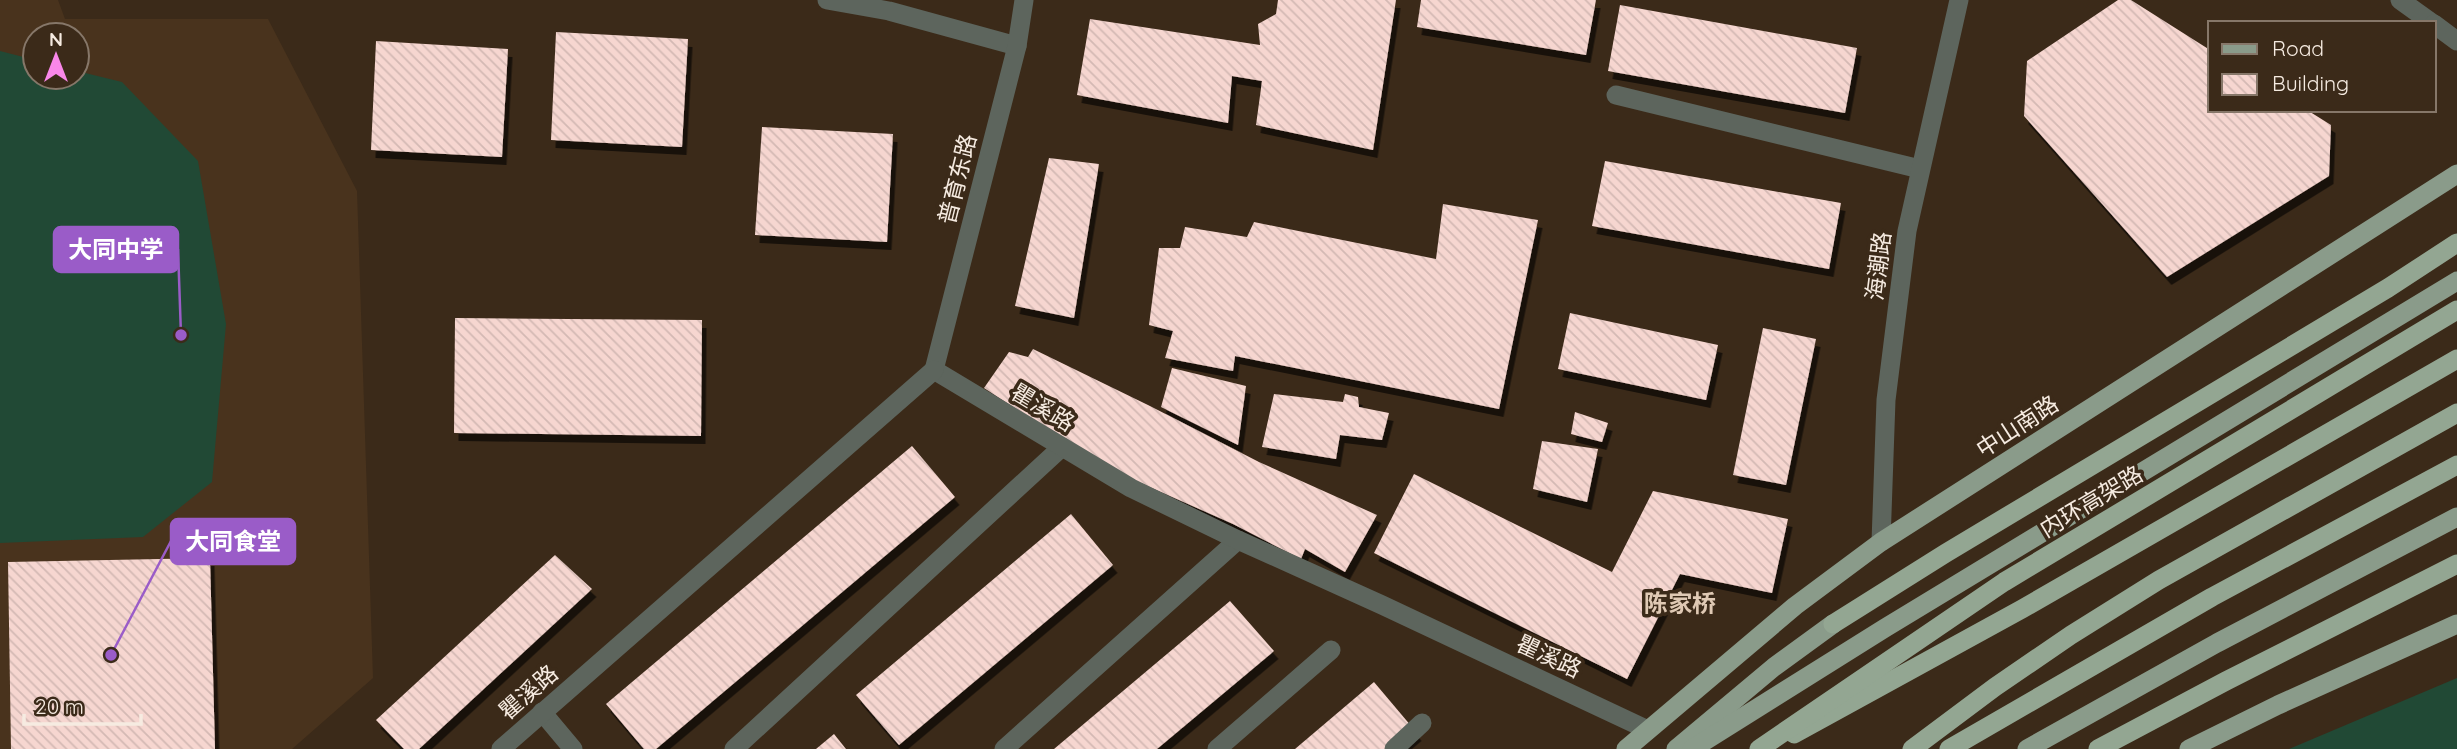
<svg xmlns="http://www.w3.org/2000/svg" width="2457" height="749" font-family="Quicksand,'Noto Sans SC',sans-serif">
	<style>
		.built { fill: #49331d; fill-rule: evenodd }
		.grass { fill: #214935 }
		.building { fill: url(#building-back-hatch); filter: url(#shadow) }
		.lines { fill: none; stroke-linecap: round; stroke-linejoin: round }
		.service { stroke: #5d655d; stroke-width: 19 }
		.minor { stroke: #5d655d; stroke-width: 19 }
		.tertiary { stroke: #5d655d; stroke-width: 19 }
		.primary { stroke: #8a9b8a; stroke-width: 19 }
		.trunk { stroke: #93a692; stroke-width: 19 }
		.trunk-bridge { stroke: #93a692; stroke-width: 19 }
		.labels { text-anchor: middle; dominant-baseline: central; stroke-width: 7; stroke-linejoin: round; paint-order: stroke }
		.street-label { font-size: 23px; fill: #f6ebe1; stroke: #3b2a19 }
		.neighbourhood-label { font-size: 24px; font-weight: bold; fill: #dfc9b4; stroke: #3b2a19 }
		.leader { fill: none; stroke: #9a5cc8; stroke-width: 2.5 }
		.callout-dot { fill: #9a5cc8; stroke: #3b2a19; stroke-width: 2.5 }
		.callout { fill: #9a5cc8; stroke: #9a5cc8; stroke-width: 2.5 }
		.callout-label { font-size: 24px; text-anchor: middle; font-weight: bold; fill: #fff }
	</style>
	<defs>
		<pattern id="building-back-hatch" width="6" height="6" patternUnits="userSpaceOnUse" patternTransform="scale(1.75)"><rect width="6" height="6" fill="#f6d6d0"/><path d="M-1 5l2 2M0 0l6 6M5-1l2 2" fill="none" stroke="#d4b9b4"/></pattern>
		<filter id="shadow"><feDropShadow dx="4.5" dy="8" stdDeviation="0" flood-color="#0009"/></filter>
	</defs>
	<rect width="100%" height="100%" fill="#3b2a19"/>
	<path class="built" d="M0 0H58L65 19H268L357 191 373 678 292 749H0ZM35 35H77V77H35Z"/>
	<g class="grass">
		<polygon points="0,51 35,60 35,77 77,77 77,71 122,82 198,161 226,324 212,482 143,537 0,543"/>
		<polygon points="2457,678 2457,749 2289,749"/>
	</g>
	<g class="building">
		<polygon points="1278,0 1396,0 1373,150 1256,125 1262,81 1232,76 1228,123 1077,95 1090,19 1260,45 1258,24 1276,14"/>
		<polygon points="1421,0 1596,0 1586,55 1417,27"/>
		<polygon points="2118,0 2131,0 2210,50 2210,110 2307,110 2331,125 2329,176 2167,277 2024,116 2027,61"/>
		<polygon points="1620,5 1857,48 1845,113 1608,71"/>
		<polygon points="556,32 688,39 682,147 551,140"/>
		<polygon points="376,41 508,49 502,157 371,150"/>
		<polygon points="762,127 893,134 887,242 755,235"/>
		<polygon points="1049,158 1099,164 1074,318 1015,306"/>
		<polygon points="1605,161 1841,203 1829,269 1592,226"/>
		<polygon points="1443,204 1538,220 1499,409 1235,356 1233,371 1165,358 1173,331 1149,325 1159,248 1180,248 1185,227 1247,237 1254,222 1436,259"/>
		<polygon points="1570,313 1718,345 1706,400 1558,369"/>
		<polygon points="455,318 702,320 701,436 454,433"/>
		<polygon points="1763,328 1816,339 1786,485 1733,475"/>
		<polygon points="1033,349 1150,406 1259,462 1377,515 1345,572 1305,549 1301,559 1233,524 1107,468 984,388 1009,352 1028,357"/>
		<polygon points="1172,368 1246,386 1238,445 1161,407"/>
		<polygon points="1274,394 1343,402 1345,394 1358,397 1359,407 1389,413 1382,440 1340,435 1336,459 1262,447"/>
		<polygon points="1575,412 1608,423 1602,442 1571,434"/>
		<polygon points="1542,441 1598,449 1587,502 1533,489"/>
		<polygon points="912,446 955,497 656,749 644,749 606,704"/>
		<polygon points="1414,474 1612,572 1653,491 1788,519 1772,593 1680,574 1627,679 1374,553"/>
		<polygon points="1071,514 1113,565 899,745 856,695"/>
		<polygon points="555,555 592,589 419,749 404,749 376,720"/>
		<polygon points="210,558 215,749 11,749 8,562"/>
		<polygon points="1230,601 1274,651 1157,749 1054,749"/>
		<polygon points="1374,682 1417,733 1398,749 1295,749"/>
		<polygon points="834,734 846,749 816,749"/>
	</g>
	<g class="lines">
		<g class="service">
			<polyline points="827,0 889,11 1017,46"/>
			<polyline points="1616,95 1920,169"/>
			<polyline points="542,712 573,749"/>
			<polyline points="734,749 1062,447"/>
			<polyline points="1004,749 1238,540"/>
			<polyline points="1217,749 1331,650"/>
			<polyline points="1394,749 1422,723"/>
		</g>
		<g class="minor">
			<polyline points="934,370 1131,488 1238,540 1382,605 1648,730"/>
			<polyline points="934,370 1017,46 1024,0"/>
			<polyline points="1881,542 1886,400 1907,231 1959,0"/>
			<polyline points="501,749 934,370"/>
		</g>
		<g class="tertiary">
			<polyline points="2400,0 2432,23"/>
			<polyline points="2434,24 2457,41"/>
		</g>
		<g class="primary">
			<polyline points="1626,749 1795,606 1881,542 2457,174"/>
			<polyline points="1676,749 1774,667 1833,624"/>
			<polyline points="1692,749 1885,628 2457,281"/>
			<polyline points="2027,749 2217,643 2457,517"/>
			<polyline points="2189,749 2278,705 2457,624"/>
		</g>
		<g class="trunk">
			<polyline points="1833,624 1946,553 2388,288 2457,243"/>
			<polyline points="1794,734 2022,609 2457,359"/>
			<polyline points="1912,749 1995,687 2071,635 2159,580 2457,413"/>
			<polyline points="1949,749 2212,597 2457,465"/>
			<polyline points="2098,749 2226,681 2457,564"/>
		</g>
		<polyline class="trunk-bridge" points="1759,749 2004,582 2457,310"/>
	</g>
	<g class="labels">
		<g class="street-label">
			<text transform="translate(957 179) rotate(-76)">普育东路</text>
			<text transform="translate(1878 266) rotate(-83)">海潮路</text>
			<text transform="translate(1043 407) rotate(31)">瞿溪路</text>
			<text transform="translate(2017 426) rotate(-33)">中山南路</text>
			<text transform="translate(2091 501) rotate(-31)">内环高架路</text>
			<text transform="translate(1549 656) rotate(25)">瞿溪路</text>
			<text transform="translate(528 692) rotate(-41)">瞿溪路</text>
		</g>
		<g class="neighbourhood-label">
			<text x="1680" y="603">陈家桥</text>
		</g>
	</g>
	<path class="leader" d="M181 335L178 249M111 655L171 541"/>
	<g class="callout-dot">
		<circle cx="181" cy="335" r="7"/>
		<circle cx="111" cy="655" r="7"/>
	</g>
	<g class="callout">
		<rect x="54" y="227" width="124" height="45" rx="7"/>
		<rect x="171" y="519" width="124" height="45" rx="7"/>
	</g>
	<g class="callout-label">
		<text x="116" y="258">大同中学</text>
		<text x="233" y="550">大同食堂</text>
	</g>
	<rect x="2208" y="21" width="228" height="91" fill="#3b2a19" stroke="#867769" stroke-width="2"/>
	<rect x="2222" y="44" width="35" height="10" fill="#8a9b8a" stroke="#867769" stroke-width="2"/>
	<text x="2272" y="56" font-size="21" fill="#f6ebe1">Road</text>
	<rect x="2222" y="74" width="35" height="21" fill="url(#building-back-hatch)" stroke="#867769" stroke-width="2"/>
	<text x="2272" y="91" font-size="21" fill="#f6ebe1">Building</text>
	<g transform="translate(56 56)"><circle r="33" fill="#3b2a19" stroke="#867769" stroke-width="2"/>
	<path d="M0-5L12 26L0 18L-12 26Z" fill="#f987e9"/>
	<text y="-10" font-size="19" font-weight="bold" text-anchor="middle" fill="#f6ebe1">N</text>
	</g>
	<path d="M24 714v10h117v-10" fill="none" stroke="#f6ebe1" stroke-width="3.5"/>
	<text x="35" y="714" font-size="21" fill="#f6ebe1" stroke="#3b2a19" stroke-width="5" paint-order="stroke">20 m</text>
</svg>
